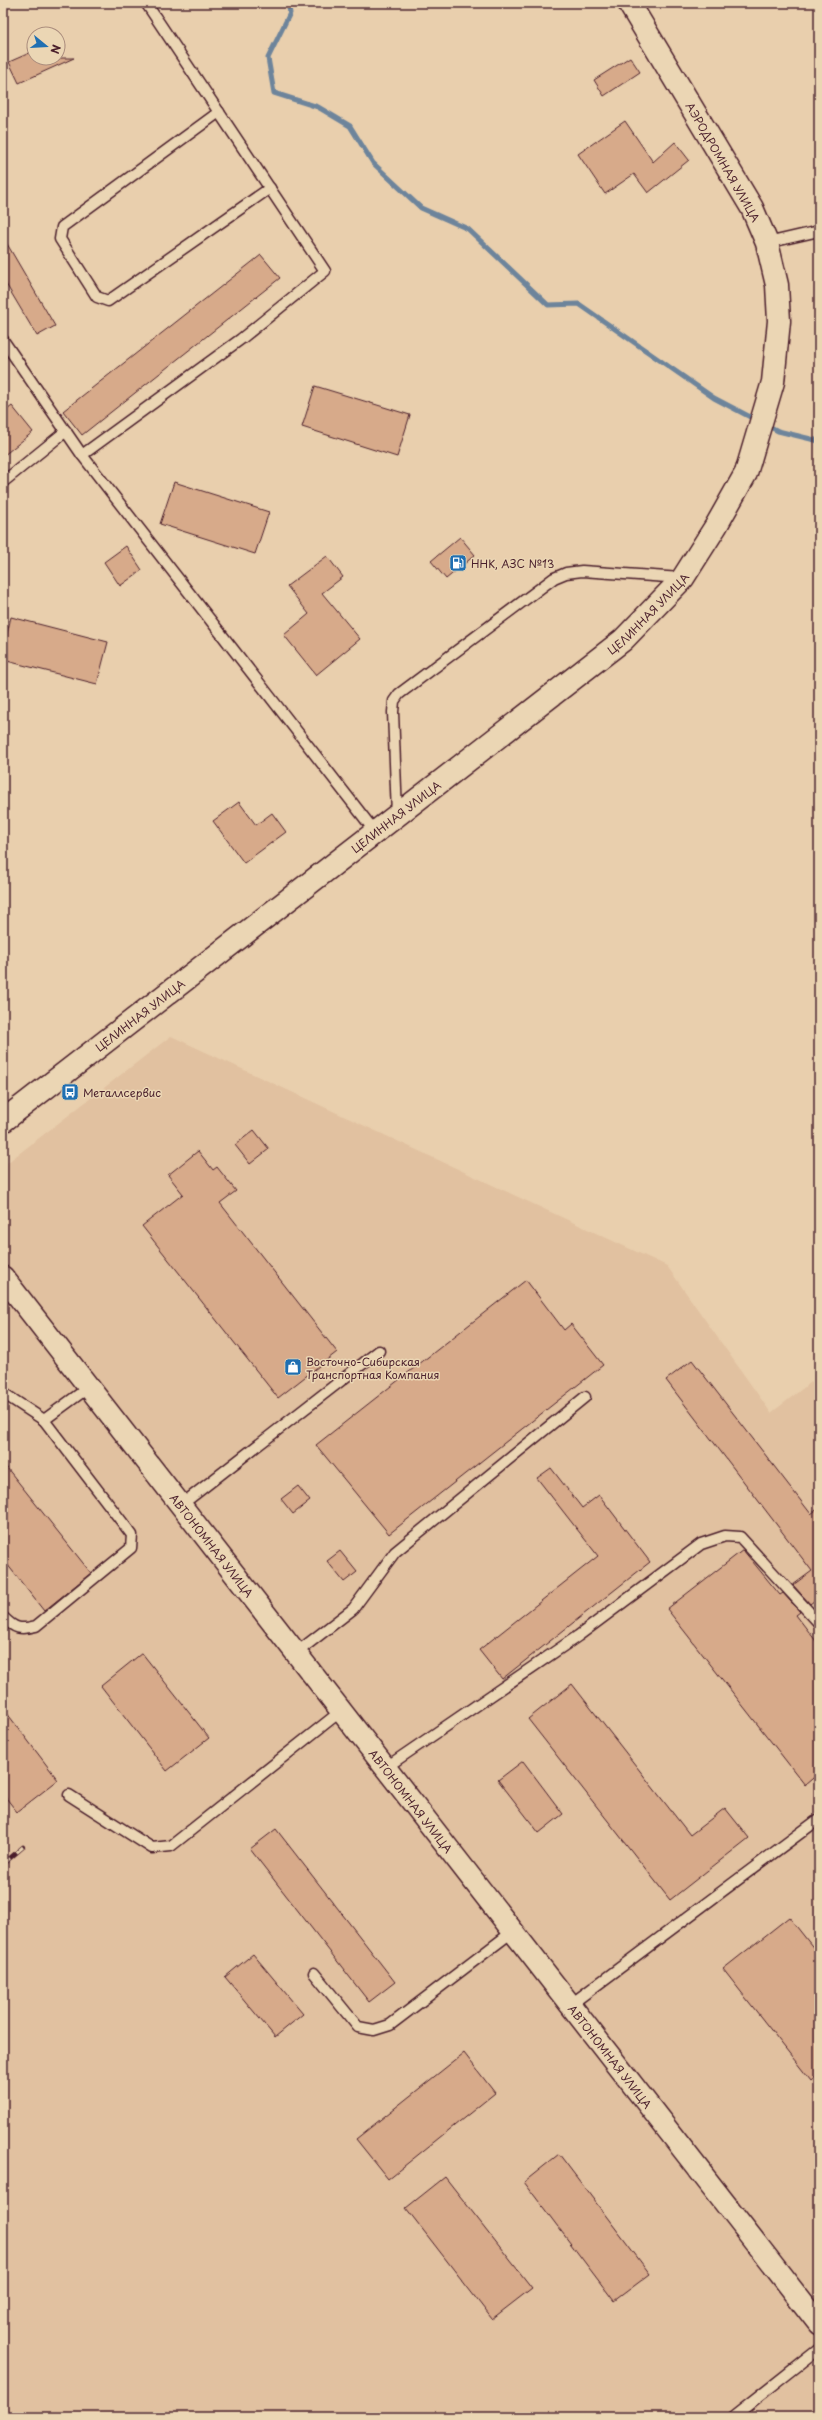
<svg xmlns="http://www.w3.org/2000/svg" width="822" height="2420" font-family="'Playpen Sans',sans-serif">
	<style>
		.built { fill: #e1c1a0 }
		.lines { fill: none; stroke-linecap: round; stroke-linejoin: round }
		.stream { stroke: #6d849b; stroke-width: 5 }
		.building { fill: #d7aa8a; stroke: #4a1f2b }
		.service-casing { stroke: #4a1f2b; stroke-width: 13 }
		.minor-casing { stroke: #4a1f2b; stroke-width: 24 }
		.tertiary-casing { stroke: #4a1f2b; stroke-width: 25 }
		.service { stroke: #ebd6b4; stroke-width: 10 }
		.minor { stroke: #ebd6b4; stroke-width: 21 }
		.tertiary { stroke: #ebd6b4; stroke-width: 22 }
		.rail-casing { stroke: #4a1f2b; stroke-width: 4.5 }
		.rail { stroke: #ebd6b4; stroke-width: 3; stroke-dasharray: 9; stroke-linecap: butt }
		.labels { text-anchor: middle; dominant-baseline: central; stroke-width: 3; stroke-linejoin: round; paint-order: stroke }
		.street-label { font-size: 11px; fill: #4a1f2b; stroke: #ebd6b4 }
		.poi-label { font-size: 11px; fill: #4a1f2b; stroke: #ebd6b4; text-anchor: start }
	</style>
	<rect width="100%" height="100%" fill="#e9cfad"/>
	<filter id="ink" filterUnits="userSpaceOnUse"><feTurbulence type="fractalNoise" baseFrequency=".025" numOctaves="2"/><feDisplacementMap in="SourceGraphic" scale="8" xChannelSelector="R" yChannelSelector="G"/><feConvolveMatrix kernelMatrix="1 2 1 2 8 2 1 2 1" color-interpolation-filters="sRGB"/></filter>
	<g filter="url(#ink)">
		<polygon class="built" points="171,1036 667,1266 771,1413 819,1376 819,2417 3,2417 3,1166"/>
		<g class="lines">
			<g class="stream">
				<polyline points="288,3 290,13 268,58 274,93 318,107 350,126 373,163 421,208 468,229 548,305 579,304 714,398 756,420"/>
				<polyline points="765,424 778,431 819,441"/>
			</g>
		</g>
		<g class="building">
			<polygon points="34,51 34,58 74,58 19,83 9,62"/>
			<polygon points="630,57 640,72 604,96 594,80"/>
			<polygon points="625,121 653,162 675,142 689,160 648,193 634,174 605,194 578,154"/>
			<polygon points="3,237 55,326 37,336 3,279"/>
			<polygon points="261,255 280,278 82,435 63,411"/>
			<polygon points="315,386 410,415 397,457 302,427"/>
			<polygon points="12,406 33,432 3,456 3,413"/>
			<polygon points="174,482 269,512 255,554 160,524"/>
			<polygon points="460,537 475,555 446,579 431,561"/>
			<polygon points="126,546 142,570 120,586 104,562"/>
			<polygon points="327,556 343,577 322,593 360,639 316,675 284,635 309,614 287,586"/>
			<polygon points="11,617 108,642 97,684 3,660 3,650"/>
			<polygon points="239,802 256,825 272,813 286,832 244,863 213,821"/>
			<polygon points="254,1130 269,1149 250,1164 235,1145"/>
			<polygon points="198,1151 213,1170 217,1167 236,1191 220,1203 337,1352 278,1398 142,1226 183,1194 168,1175"/>
			<polygon points="526,1280 564,1330 571,1324 603,1365 389,1534 316,1445"/>
			<polygon points="692,1360 811,1514 819,1508 819,1597 810,1604 793,1585 812,1571 666,1380"/>
			<polygon points="3,1463 91,1573 44,1611 3,1559"/>
			<polygon points="551,1468 582,1508 599,1495 650,1562 502,1679 479,1650 598,1556 537,1478"/>
			<polygon points="298,1486 310,1501 293,1514 281,1499"/>
			<polygon points="743,1550 780,1595 783,1593 800,1612 796,1615 819,1645 819,1773 805,1785 667,1609"/>
			<polygon points="340,1551 357,1572 344,1582 327,1561"/>
			<polygon points="142,1653 209,1738 167,1771 101,1686"/>
			<polygon points="572,1684 690,1835 725,1808 749,1838 670,1900 528,1719"/>
			<polygon points="3,1708 58,1780 17,1812 3,1794"/>
			<polygon points="523,1761 563,1814 539,1833 498,1780"/>
			<polygon points="276,1829 395,1982 369,2002 250,1849"/>
			<polygon points="789,1917 819,1955 819,2074 811,2081 723,1969"/>
			<polygon points="253,1954 303,2014 275,2037 225,1977"/>
			<polygon points="464,2053 495,2093 388,2179 356,2139"/>
			<polygon points="559,2154 650,2274 614,2301 524,2182"/>
			<polygon points="445,2177 532,2288 492,2319 406,2208"/>
		</g>
		<g class="lines">
			<defs>
				<g id="service">
					<polyline points="219,112 62,227 60,239 97,297 108,301 270,188"/>
					<polyline points="767,243 819,231"/>
					<polyline points="3,340 82,455 376,833"/>
					<polyline points="82,455 241,339 325,271 146,3"/>
					<polyline points="3,482 66,431"/>
					<polyline points="397,814 393,712 394,701 399,694 554,578 566,573 582,571 681,578"/>
					<polyline points="3,1393 44,1420 89,1387"/>
					<polyline points="181,1505 379,1351"/>
					<path d="M3 1617C15 1629 20 1630 36 1626L131 1548 132 1535 44 1420"/>
					<polyline points="296,1653 353,1609 395,1552 585,1397"/>
					<polyline points="385,1768 578,1636 701,1544 725,1536 740,1537 819,1623"/>
					<polyline points="69,1795 152,1848 171,1846 341,1711"/>
					<polyline points="314,1973 358,2027 374,2030 390,2025 512,1932"/>
					<polyline points="570,2005 819,1819"/>
					<polyline points="733,2417 819,2349"/>
				</g>
				<g id="minor">
					<path id="s1" d="M3 1277 819 2324"/>
				</g>
				<g id="tertiary">
					<path id="s2" d="M3 1121 623 640 683 578 716 526 746 473 773 382 779 321 777 285 767 243 752 208 629 3"/>
				</g>
			</defs>
			<use href="#service" class="service-casing"/>
			<use href="#minor" class="minor-casing"/>
			<use href="#tertiary" class="tertiary-casing"/>
			<use href="#service" class="service"/>
			<use href="#minor" class="minor"/>
			<use href="#tertiary" class="tertiary"/>
			<defs>
				<polyline id="rail" points="3,1864 23,1847"/>
			</defs>
			<use href="#rail" class="rail-casing"/>
			<use href="#rail" class="rail"/>
		</g>
	</g>
	<defs>
		<symbol id="fuel-square" viewBox="-11 -11 22 22"><rect x="-9" y="-9" width="18" height="18" rx="4" fill="#1f6fb2" stroke="#ebd6b4"/><path d="M-5.5-6h7V0h2V4h1.3V-2.5L3-4.5l.8-.8L6-3V5H2.5V1h-1V6h-7ZM-4.2-4.7v3.2H.2V-4.7Z" fill="#fff"/></symbol>
		<symbol id="bus-square" viewBox="-11 -11 22 22"><rect x="-9" y="-9" width="18" height="18" rx="4" fill="#1f6fb2" stroke="#ebd6b4"/><path d="M-5-6H5V4H4V6H2V4H-2V6H-4V4H-5ZM-3.5-4V0h7V-4ZM-3.5 1.2v1.5H-2V1.2ZM2 1.2v1.5H3.5V1.2Z" fill="#fff"/></symbol>
		<symbol id="shop-square" viewBox="-11 -11 22 22"><rect x="-9" y="-9" width="18" height="18" rx="4" fill="#1f6fb2" stroke="#ebd6b4"/><path d="M-5-2.5h2.3a2.7 3.5 0 0 1 5.4 0H5L5.5 6h-11ZM-1.5-2.5h3a1.5 2.3 0 0 0-3 0Z" fill="#fff"/></symbol>
	</defs>
	<g fill-rule="evenodd">
		<use href="#fuel-square" x="448" y="553" width="20" height="20"/>
		<use href="#bus-square" x="60" y="1082" width="20" height="20"/>
		<use href="#shop-square" x="283" y="1357" width="20" height="20"/>
	</g>
	<g class="labels">
		<g class="street-label">
			<text transform="translate(723 162) rotate(60)">АЭРОДРОМНАЯ УЛИЦА</text>
			<text stroke="none"><textPath href="#s2" startOffset="821">ЦЕЛИННАЯ УЛИЦА</textPath></text>
			<text stroke="none"><textPath href="#s2" startOffset="497">ЦЕЛИННАЯ УЛИЦА</textPath></text>
			<text stroke="none"><textPath href="#s2" startOffset="173">ЦЕЛИННАЯ УЛИЦА</textPath></text>
			<text stroke="none"><textPath href="#s1" startOffset="340">АВТОНОМНАЯ УЛИЦА</textPath></text>
			<text stroke="none"><textPath href="#s1" startOffset="664">АВТОНОМНАЯ УЛИЦА</textPath></text>
			<text stroke="none"><textPath href="#s1" startOffset="988">АВТОНОМНАЯ УЛИЦА</textPath></text>
		</g>
		<g class="poi-label">
			<text x="471" y="563">ННК, АЗС №13</text>
			<text x="83" y="1092">Металлсервис</text>
			<text x="306" y="1361">Восточно-Сибирская<tspan x="306" dy="13">Транспортная Компания</tspan></text>
		</g>
	</g>
	<rect width="822" height="2420" fill="none" stroke="#ebd6b4" stroke-width="16"/>
	<rect x="8" y="8" width="806" height="2404" fill="none" stroke="#4a1f2b" stroke-width="1.5" filter="url(#ink)"/>
	<g transform="translate(46 46) rotate(108)"><circle r="19" fill="#ebd6b4" stroke="#ab8d7d"/>
	<path d="M0-3L7 15L0 10L-7 15Z" fill="#1f6fb2"/>
	<text y="-6" font-size="11" font-weight="bold" text-anchor="middle" fill="#4a1f2b">N</text>
	</g>
</svg>
